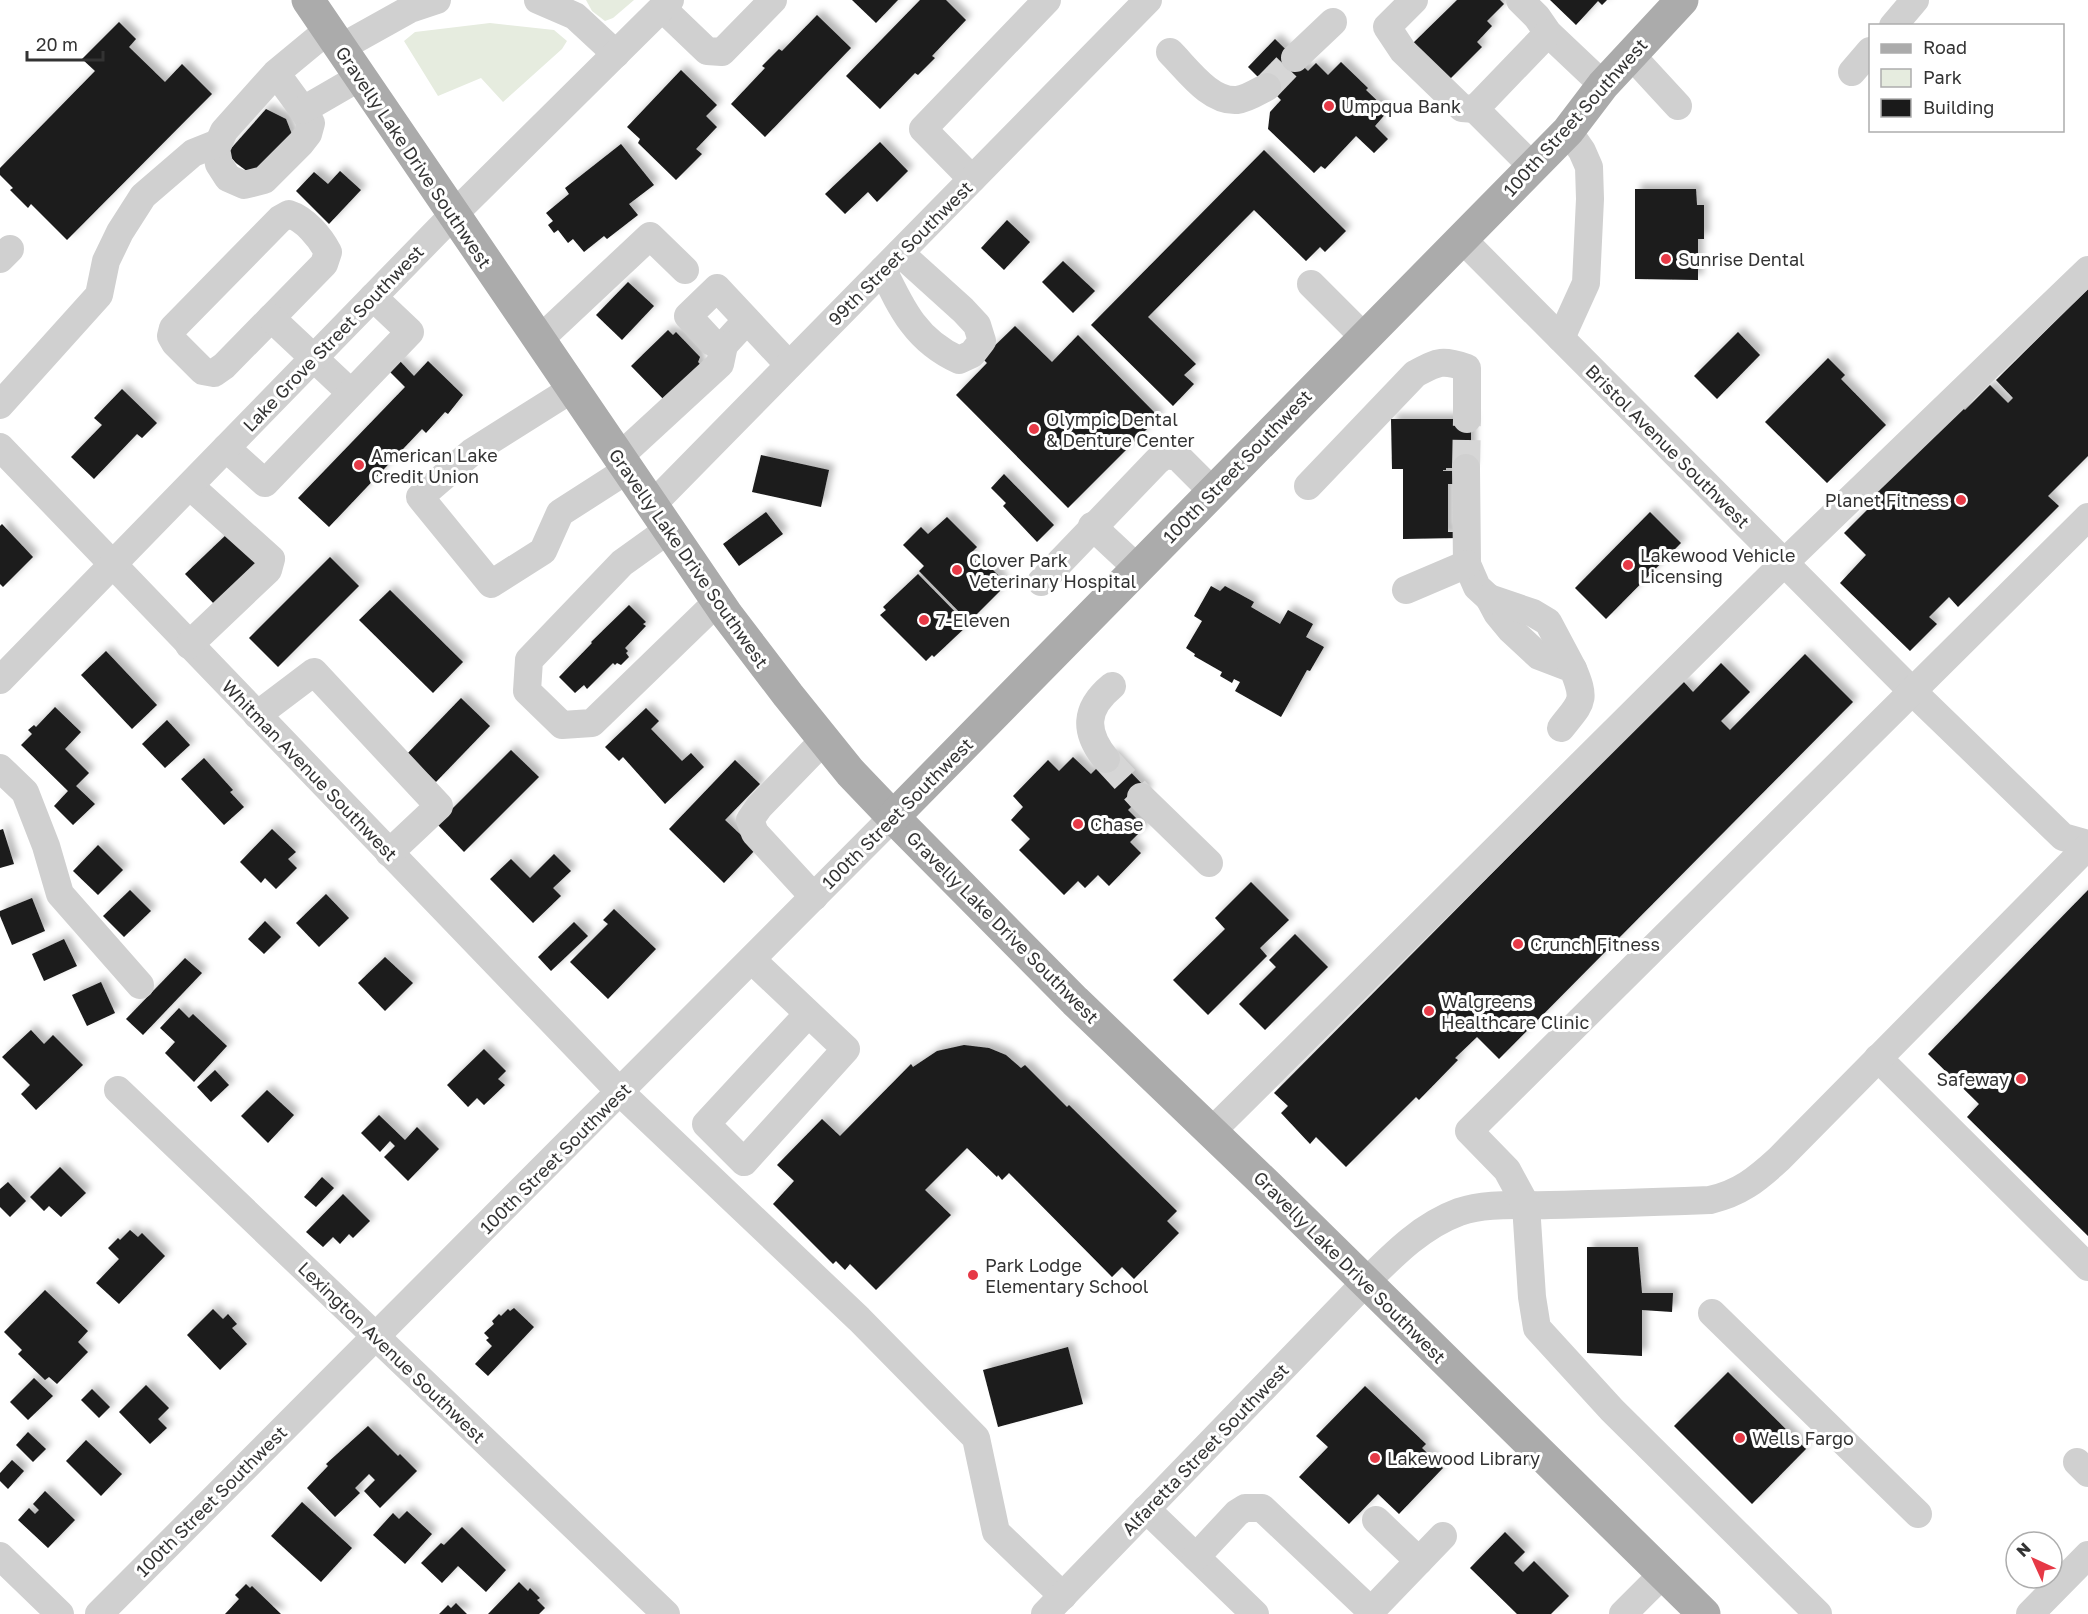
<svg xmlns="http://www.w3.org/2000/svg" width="2088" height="1614" font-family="'Golos Text',sans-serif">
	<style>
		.green { fill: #e6ecdf }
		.building { fill: #1a1a1a; filter: url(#shadow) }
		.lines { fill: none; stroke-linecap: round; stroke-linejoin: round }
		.minor-tunnel { stroke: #d6d6d6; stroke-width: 28; stroke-dasharray: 28 14; stroke-linecap: butt }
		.minor { stroke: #d0d0d0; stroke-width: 28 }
		.major { stroke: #ababab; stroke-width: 33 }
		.poi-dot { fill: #e63946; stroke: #fff; stroke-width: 2 }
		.labels { text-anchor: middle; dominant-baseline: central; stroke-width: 6; stroke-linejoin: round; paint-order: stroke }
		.poi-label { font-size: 18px; fill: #333; stroke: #fff; text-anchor: start }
		.street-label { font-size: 18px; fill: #333; stroke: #fff }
	</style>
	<defs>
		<filter id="shadow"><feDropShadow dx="5.5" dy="-5.5" stdDeviation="3" flood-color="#0004"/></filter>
	</defs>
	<rect width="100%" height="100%" fill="#fff"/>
	<g class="green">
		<polygon points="586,0 634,0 613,18 605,21 592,11"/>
		<polygon points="490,23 554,30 567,41 562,49 503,102 481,78 438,96 404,41 415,32"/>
	</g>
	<g class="building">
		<polygon points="852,0 898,0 876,23"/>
		<polygon points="920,0 946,0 966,20 932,56 935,58 918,75 915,73 880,109 846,76"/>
		<polygon points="1457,0 1500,0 1504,4 1487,21 1492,26 1477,42 1482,47 1448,81 1411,45"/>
		<polygon points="1550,0 1607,0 1602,5 1598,1 1576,25"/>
		<polygon points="817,15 851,48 765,137 731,104 765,68 762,66 779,49 782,51"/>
		<polygon points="119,22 136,39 129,47 165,82 182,64 212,94 67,240 31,204 28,208 10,190 13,188 0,175 0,168 95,71 82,59"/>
		<polygon points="1275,39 1308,71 1316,63 1328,75 1341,62 1368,88 1366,90 1388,111 1375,126 1388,139 1374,153 1356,136 1325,169 1321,166 1314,173 1268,129 1270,112 1281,100 1248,67"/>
		<polygon points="681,70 717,105 706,116 717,127 696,149 702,154 676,180 638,143 640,139 627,127"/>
		<polygon points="266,109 286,119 293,137 252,175 236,163 227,153"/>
		<polygon points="880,142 908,171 877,202 868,192 845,214 825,194"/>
		<polygon points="621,144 654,185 629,204 638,215 607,239 604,236 584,252 573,239 568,243 558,230 554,233 548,225 553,221 546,213 569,194 565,188"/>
		<polygon points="1264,150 1346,231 1325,252 1320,247 1306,261 1254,210 1148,317 1196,364 1184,375 1194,384 1173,406 1091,325"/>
		<polygon points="340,171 361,190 329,224 296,191 314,172 328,184"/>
		<polygon points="1635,189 1696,189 1697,205 1704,205 1704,239 1698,239 1698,280 1635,279"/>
		<polygon points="1007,220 1030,242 1004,270 981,248"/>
		<polygon points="1063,261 1095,291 1073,313 1042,282"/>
		<polygon points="628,282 654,306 622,340 596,315"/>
		<polygon points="2088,289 2088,456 2048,496 2059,506 1958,607 1949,597 1929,617 1937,624 1910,651 1840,583 1866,555 1844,533 1874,503 1864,493 1955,401 1965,410 1990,385 2008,403 2013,398 1996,380"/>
		<polygon points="1015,326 1052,362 1078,335 1159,417 1068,508 956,395 987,363 982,358"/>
		<polygon points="668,330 673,335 676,332 700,357 698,362 703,367 667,403 631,366"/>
		<polygon points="1738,332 1760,355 1717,399 1694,376"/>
		<polygon points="1828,358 1845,375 1841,379 1886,425 1827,483 1765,422"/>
		<polygon points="399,360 414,376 428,361 463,395 448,414 445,412 426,433 422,429 329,527 298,498 405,387 389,371"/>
		<polygon points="122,389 157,423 142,438 137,434 94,479 71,457 102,425 94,418"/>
		<polygon points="1391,419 1471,419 1471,468 1446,468 1446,470 1443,470 1443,471 1459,471 1459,484 1448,484 1448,532 1458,532 1458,538 1403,539 1403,469 1392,469"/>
		<polygon points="761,455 829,470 821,507 752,492"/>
		<polygon points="1004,474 1054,525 1037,542 1003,506 1006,503 991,488"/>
		<polygon points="766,512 783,534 739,566 723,544"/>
		<polygon points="1650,512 1681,543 1606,619 1575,588"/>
		<polygon points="947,517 977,547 969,555 982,568 987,564 1003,580 1001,583 1002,589 969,622 919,571 924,566 903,545 921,527 928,534"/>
		<polygon points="2,524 33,557 3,587 0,584 0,526"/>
		<polygon points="228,533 259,565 216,606 185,574"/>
		<polygon points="330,557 359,586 278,667 249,638"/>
		<polygon points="918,574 968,625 934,657 932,655 926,661 880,615 886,610 883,607"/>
		<polygon points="1211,586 1220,591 1225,586 1254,602 1251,607 1280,624 1288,610 1313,624 1306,637 1324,647 1310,671 1307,670 1281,717 1235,691 1240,682 1234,679 1232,683 1220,676 1222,672 1194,656 1195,654 1186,648 1202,621 1194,616"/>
		<polygon points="390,590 463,662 433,693 359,620"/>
		<polygon points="629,605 646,622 643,624 646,626 625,648 628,651 626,653 629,657 621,665 617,663 615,665 613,663 587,689 584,685 575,693 559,677 592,643 591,642"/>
		<polygon points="106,651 157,705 132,729 81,675"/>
		<polygon points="1805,654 1853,702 1499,1059 1477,1037 1455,1058 1458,1060 1419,1100 1416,1097 1346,1167 1316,1137 1310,1144 1281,1113 1288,1106 1274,1093 1683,681 1693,692 1721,663 1750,692 1721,721 1730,730"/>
		<polygon points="461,698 490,726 436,782 407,754"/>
		<polygon points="55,707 81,732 65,749 89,773 76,786 95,804 73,825 54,806 68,791 21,745 32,734 28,730 34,725 36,727"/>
		<polygon points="646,708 659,721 651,729 682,761 691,753 704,767 665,804 623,757 619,761 605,747"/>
		<polygon points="167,720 190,745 165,768 142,744"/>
		<polygon points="511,750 539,777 464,852 437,824"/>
		<polygon points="1112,753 1148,790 1128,810 1145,827 1130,842 1141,853 1109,886 1098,875 1085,888 1078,881 1064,895 1019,850 1030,839 1011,820 1023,807 1013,796 1048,760 1059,771 1073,757 1091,774"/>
		<polygon points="204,758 233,790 230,792 244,807 224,825 181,779"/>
		<polygon points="735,760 760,784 725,820 756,849 724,883 669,829"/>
		<polygon points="3,829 14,864 0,868 0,830"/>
		<polygon points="272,829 296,852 288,859 297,868 276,889 265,878 261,883 240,862"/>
		<polygon points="98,845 123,870 98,895 73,871"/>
		<polygon points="554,854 571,871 553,888 561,896 533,923 490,879 511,859 530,878"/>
		<polygon points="1251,882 1289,920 1260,948 1267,956 1208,1015 1173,980 1225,929 1215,918"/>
		<polygon points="130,890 151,911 124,937 103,916"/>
		<polygon points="2088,890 2088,1236 1967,1117 1979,1104 1928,1054"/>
		<polygon points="326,894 349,918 319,947 296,923"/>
		<polygon points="32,898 45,931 12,945 0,916 0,911"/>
		<polygon points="614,909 656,949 608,999 570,962 608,924 603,920"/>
		<polygon points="265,921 281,937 264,954 248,939"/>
		<polygon points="574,922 588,936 551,971 538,957"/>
		<polygon points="1295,934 1328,967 1265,1030 1239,1004 1276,967 1269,960"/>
		<polygon points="64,939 77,966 44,981 32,954"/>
		<polygon points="385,957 413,983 385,1011 358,983"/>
		<polygon points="185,958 202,973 143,1035 126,1019"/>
		<polygon points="101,982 115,1013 87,1026 72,995"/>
		<polygon points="179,1008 189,1018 193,1014 227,1046 194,1082 165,1053 175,1042 160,1028"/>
		<polygon points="31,1030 44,1044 53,1035 83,1065 36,1110 21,1094 30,1085 2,1057"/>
		<polygon points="964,1045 989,1048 1006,1055 1021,1068 1025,1065 1067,1107 1069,1105 1177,1211 1167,1221 1179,1233 1134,1279 1122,1267 1112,1277 1009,1173 1002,1180 998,1175 997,1177 967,1148 925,1190 951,1215 876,1290 850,1264 845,1270 836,1261 833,1264 773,1204 794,1181 777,1165 822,1119 840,1136 911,1064 913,1067 937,1051"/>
		<polygon points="484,1049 506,1071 498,1079 505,1085 484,1105 477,1098 468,1107 447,1085"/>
		<polygon points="215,1070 229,1085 211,1102 197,1087"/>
		<polygon points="267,1090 294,1115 268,1143 241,1116"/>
		<polygon points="379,1115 405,1140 417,1127 439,1149 408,1181 384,1157 395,1146 390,1141 380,1152 361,1133"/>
		<polygon points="60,1167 86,1193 61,1217 49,1206 44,1211 30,1197"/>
		<polygon points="322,1177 334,1188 316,1207 304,1197"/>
		<polygon points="8,1182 26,1201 10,1217 0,1207 0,1189"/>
		<polygon points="343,1194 370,1221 353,1238 349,1234 340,1244 333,1237 323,1247 306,1232"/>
		<polygon points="130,1230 138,1237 142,1233 165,1256 119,1304 96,1283 119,1259 108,1248 118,1238 120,1240"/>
		<polygon points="1587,1247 1638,1247 1642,1293 1673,1293 1672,1312 1642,1310 1642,1356 1587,1353"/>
		<polygon points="45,1290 88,1331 78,1342 88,1352 57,1384 49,1377 45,1380 18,1354 22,1350 4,1332"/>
		<polygon points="514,1308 534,1327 488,1376 475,1364 492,1346 486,1340 489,1338 484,1333 494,1324 492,1321 499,1314 501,1316 508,1309 510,1311"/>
		<polygon points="213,1309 223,1319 228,1314 237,1324 232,1328 247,1344 220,1370 187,1335"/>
		<polygon points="1068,1347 1083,1404 998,1427 983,1370"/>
		<polygon points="1728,1372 1806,1449 1752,1504 1674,1426"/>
		<polygon points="34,1378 53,1396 28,1420 10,1402"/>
		<polygon points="146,1385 169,1408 158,1419 167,1428 150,1444 119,1412"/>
		<polygon points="1365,1386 1426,1444 1422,1448 1443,1468 1399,1514 1378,1494 1349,1524 1299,1477 1328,1447 1316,1436"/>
		<polygon points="92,1389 110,1407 99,1418 81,1400"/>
		<polygon points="368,1426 398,1456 400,1454 417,1471 380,1508 364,1491 375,1480 369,1474 355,1488 360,1493 335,1517 307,1488 328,1466 326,1464"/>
		<polygon points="28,1432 46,1449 33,1462 16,1445"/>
		<polygon points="86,1440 122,1474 101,1496 66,1461"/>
		<polygon points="12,1460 24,1471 8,1489 0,1481 0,1473"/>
		<polygon points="45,1491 75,1520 48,1548 18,1520 29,1508 35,1514 39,1510 33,1504"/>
		<polygon points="302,1502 352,1548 321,1582 271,1536"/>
		<polygon points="407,1511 432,1534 405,1564 373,1535 393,1513 399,1519"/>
		<polygon points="462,1527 506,1570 486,1592 458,1566 442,1583 421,1563 441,1543 444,1545"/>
		<polygon points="1505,1532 1525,1552 1514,1563 1523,1572 1534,1561 1569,1596 1551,1614 1517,1614 1470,1568"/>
		<polygon points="519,1582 528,1591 530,1588 540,1598 537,1600 545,1608 539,1614 488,1614"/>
		<polygon points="246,1584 250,1588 252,1586 281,1614 225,1614 239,1599 235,1595"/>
		<polygon points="456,1603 467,1614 439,1614 448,1605 451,1608"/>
	</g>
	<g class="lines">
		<g class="minor-tunnel">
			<polyline points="1267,87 1295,58"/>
			<polyline points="1466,468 1467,419"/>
			<polyline points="1106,759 1141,797"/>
		</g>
		<g class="minor">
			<polyline points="538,0 575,16 616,54"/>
			<polyline points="1414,0 1387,27 1403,51 1462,108 1475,109"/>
			<polyline points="1520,0 1537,17 1548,33 1603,85"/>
			<polyline points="662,8 707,51 722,52 773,0"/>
			<polyline points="1893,26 1915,0"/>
			<polyline points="340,48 410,9 437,0"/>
			<path d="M1170 52C1188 70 1210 102 1237 100 1247 99 1259 91 1267 87"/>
			<polyline points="1631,55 1678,106"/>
			<polyline points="1295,58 1333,22"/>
			<polyline points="1852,72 1870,51"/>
			<polyline points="276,73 303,110 311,123 308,134 301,143 264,180 244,185 228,178 219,164 216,149 224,131 276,73 328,30"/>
			<polyline points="303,110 360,77"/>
			<polyline points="1532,166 1475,109 1548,33"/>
			<polyline points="972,179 923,129 1047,0"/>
			<path d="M289 214C305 219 320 237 328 252L324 264 224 366 214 373 203 371 175 343 171 336 173 328 280 219Z"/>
			<polyline points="1461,238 1913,692 2063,837 2088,844"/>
			<polyline points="0,259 10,249"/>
			<path d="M883 270C902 310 917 341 959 360L972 354 982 341 977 325 963 310 900 253"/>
			<polyline points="1311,284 1364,337"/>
			<polyline points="271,318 351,393"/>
			<polyline points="747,320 724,345 712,342 688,316 717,288 789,365"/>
			<polyline points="1561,338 1586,283 1590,199 1589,167 1582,151 1568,131"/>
			<polyline points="539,340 650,236 685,270"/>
			<polyline points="572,389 472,452 420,497 491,584 543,551 560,513 627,470"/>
			<polyline points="0,405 99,295 106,261 120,232 143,196 193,153 218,143"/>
			<polyline points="0,447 621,1093 859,1319 976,1438 996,1532 1063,1596"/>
			<polyline points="226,448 265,483 410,332 373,297"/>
			<polyline points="619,457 720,364 724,345"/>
			<path d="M1466 468 1467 564 1477 587 1489 598 1497 613 1511 630 1539 656 1573 669C1587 702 1581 702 1561 728"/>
			<path d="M1308 486 1415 374C1438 362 1441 359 1467 368V419"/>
			<polyline points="651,506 1148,0"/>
			<polyline points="1092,526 1137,568"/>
			<polyline points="668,530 622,563 529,660 527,691 562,725 592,723 718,601"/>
			<polyline points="1041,582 1157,461 1165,455 1178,457 1212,491"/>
			<polyline points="1406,590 1467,564"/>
			<polyline points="1489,598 1533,613 1548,622 1573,669"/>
			<polyline points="189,645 268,570 271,559 190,486"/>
			<polyline points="0,680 453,215 670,0"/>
			<polyline points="257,715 314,672 439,806 389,853"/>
			<path d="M1106 759C1084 732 1084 709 1112 686"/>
			<polyline points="0,768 25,792 46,846 60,894 140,985"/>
			<polyline points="1141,797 1209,863"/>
			<polyline points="814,897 755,833 750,820 759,807 824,740"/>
			<polyline points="752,960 846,1049 744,1162 706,1124 808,1014"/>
			<polyline points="1878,1058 2088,1267"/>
			<polyline points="118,1090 666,1614"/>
			<polyline points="1211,1132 1784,563 2088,270"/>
			<polyline points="1712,1313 1918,1514"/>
			<polyline points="2077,1462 2088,1473"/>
			<polyline points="1146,1509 1255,1614"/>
			<polyline points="1376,1520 1419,1561"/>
			<polyline points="0,1556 60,1614"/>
			<polyline points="1196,1557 1237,1513 1245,1508 1262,1508 1371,1611"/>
			<polyline points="99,1614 893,817"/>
			<path d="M1045 1614 1365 1283C1393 1255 1421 1226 1459 1212 1488 1202 1520 1206 1550 1205 1603 1204 1657 1202 1710 1200 1740 1193 1756 1180 1779 1159L2088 846"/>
			<polyline points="1368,1614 1443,1536"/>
			<polyline points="1623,1614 1663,1574"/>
			<polyline points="1818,1614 1612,1410 1537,1328 1532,1297 1526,1205 1507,1170 1469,1131 2088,517"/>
			<polyline points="2030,1614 2088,1555"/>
		</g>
		<g class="major">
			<polyline points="308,0 727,615 788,695 850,772 893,817 1075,1001 1268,1186 1704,1614"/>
			<polyline points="893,817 1568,131 1603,85 1682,0"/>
		</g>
	</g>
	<g class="poi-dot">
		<circle cx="1329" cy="106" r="6"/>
		<circle cx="1666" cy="259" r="6"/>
		<circle cx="1034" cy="429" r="6"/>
		<circle cx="359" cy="465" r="6"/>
		<circle cx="1961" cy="500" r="6"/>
		<circle cx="1628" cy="565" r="6"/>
		<circle cx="957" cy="570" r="6"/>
		<circle cx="924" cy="620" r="6"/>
		<circle cx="1078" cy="824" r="6"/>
		<circle cx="1518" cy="944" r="6"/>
		<circle cx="1429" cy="1011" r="6"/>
		<circle cx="2021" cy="1079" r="6"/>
		<circle cx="973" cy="1275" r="6"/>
		<circle cx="1740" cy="1438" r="6"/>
		<circle cx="1375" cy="1458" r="6"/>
	</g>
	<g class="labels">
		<g class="poi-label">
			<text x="1341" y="106">Umpqua Bank</text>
			<text x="1678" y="259">Sunrise Dental</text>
			<text x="1046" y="419">Olympic Dental<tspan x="1046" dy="21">&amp; Denture Center</tspan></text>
			<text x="371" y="455">American Lake<tspan x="371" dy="21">Credit Union</tspan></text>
			<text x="1949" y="500" text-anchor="end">Planet Fitness</text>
			<text x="1640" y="555">Lakewood Vehicle<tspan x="1640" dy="21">Licensing</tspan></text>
			<text x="969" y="560">Clover Park<tspan x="969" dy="21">Veterinary Hospital</tspan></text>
			<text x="936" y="620">7-Eleven</text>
			<text x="1090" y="824">Chase</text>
			<text x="1530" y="944">Crunch Fitness</text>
			<text x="1441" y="1001">Walgreens<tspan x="1441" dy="21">Healthcare Clinic</tspan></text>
			<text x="2009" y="1079" text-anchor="end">Safeway</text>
			<text x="985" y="1265">Park Lodge<tspan x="985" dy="21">Elementary School</tspan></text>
			<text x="1752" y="1438">Wells Fargo</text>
			<text x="1387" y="1458">Lakewood Library</text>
		</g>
		<g class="street-label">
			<text transform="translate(1575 117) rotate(-48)">100th Street Southwest</text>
			<text transform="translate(414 157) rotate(56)">Gravelly Lake Drive Southwest</text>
			<text transform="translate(900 253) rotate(-45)">99th Street Southwest</text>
			<text transform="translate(333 338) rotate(-46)">Lake Grove Street Southwest</text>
			<text transform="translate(1668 446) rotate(45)">Bristol Avenue Southwest</text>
			<text transform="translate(1237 466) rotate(-46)">100th Street Southwest</text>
			<text transform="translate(689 558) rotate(55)">Gravelly Lake Drive Southwest</text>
			<text transform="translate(310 770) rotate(46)">Whitman Avenue Southwest</text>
			<text transform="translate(897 813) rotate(-45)">100th Street Southwest</text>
			<text transform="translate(1003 927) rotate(45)">Gravelly Lake Drive Southwest</text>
			<text transform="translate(555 1158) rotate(-45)">100th Street Southwest</text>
			<text transform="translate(1350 1267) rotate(45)">Gravelly Lake Drive Southwest</text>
			<text transform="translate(392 1352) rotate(44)">Lexington Avenue Southwest</text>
			<text transform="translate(1205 1449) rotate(-46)">Alfaretta Street Southwest</text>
			<text transform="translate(211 1501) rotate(-45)">100th Street Southwest</text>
		</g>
	</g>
	<rect x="1869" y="24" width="195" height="108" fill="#ffffff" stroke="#adadad" stroke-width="1.5"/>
	<rect x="1881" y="44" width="30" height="9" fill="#ababab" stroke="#adadad" stroke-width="1.5"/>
	<text x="1923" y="54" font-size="18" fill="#333333">Road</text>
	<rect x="1881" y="69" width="30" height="18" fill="#e6ecdf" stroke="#adadad" stroke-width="1.5"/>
	<text x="1923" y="84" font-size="18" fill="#333333">Park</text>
	<rect x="1881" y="99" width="30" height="18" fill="#1a1a1a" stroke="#adadad" stroke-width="1.5"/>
	<text x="1923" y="114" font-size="18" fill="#333333">Building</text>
	<g transform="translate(2034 1560) rotate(315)"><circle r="28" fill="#ffffff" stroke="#adadad" stroke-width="1.5"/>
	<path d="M0-4.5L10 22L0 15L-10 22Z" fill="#e63946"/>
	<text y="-9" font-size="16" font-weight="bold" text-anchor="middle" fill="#333333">N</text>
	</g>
	<path d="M27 51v9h76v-9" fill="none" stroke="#333333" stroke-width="3"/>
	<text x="36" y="51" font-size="18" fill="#333333" stroke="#ffffff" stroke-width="4.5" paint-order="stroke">20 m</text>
</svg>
